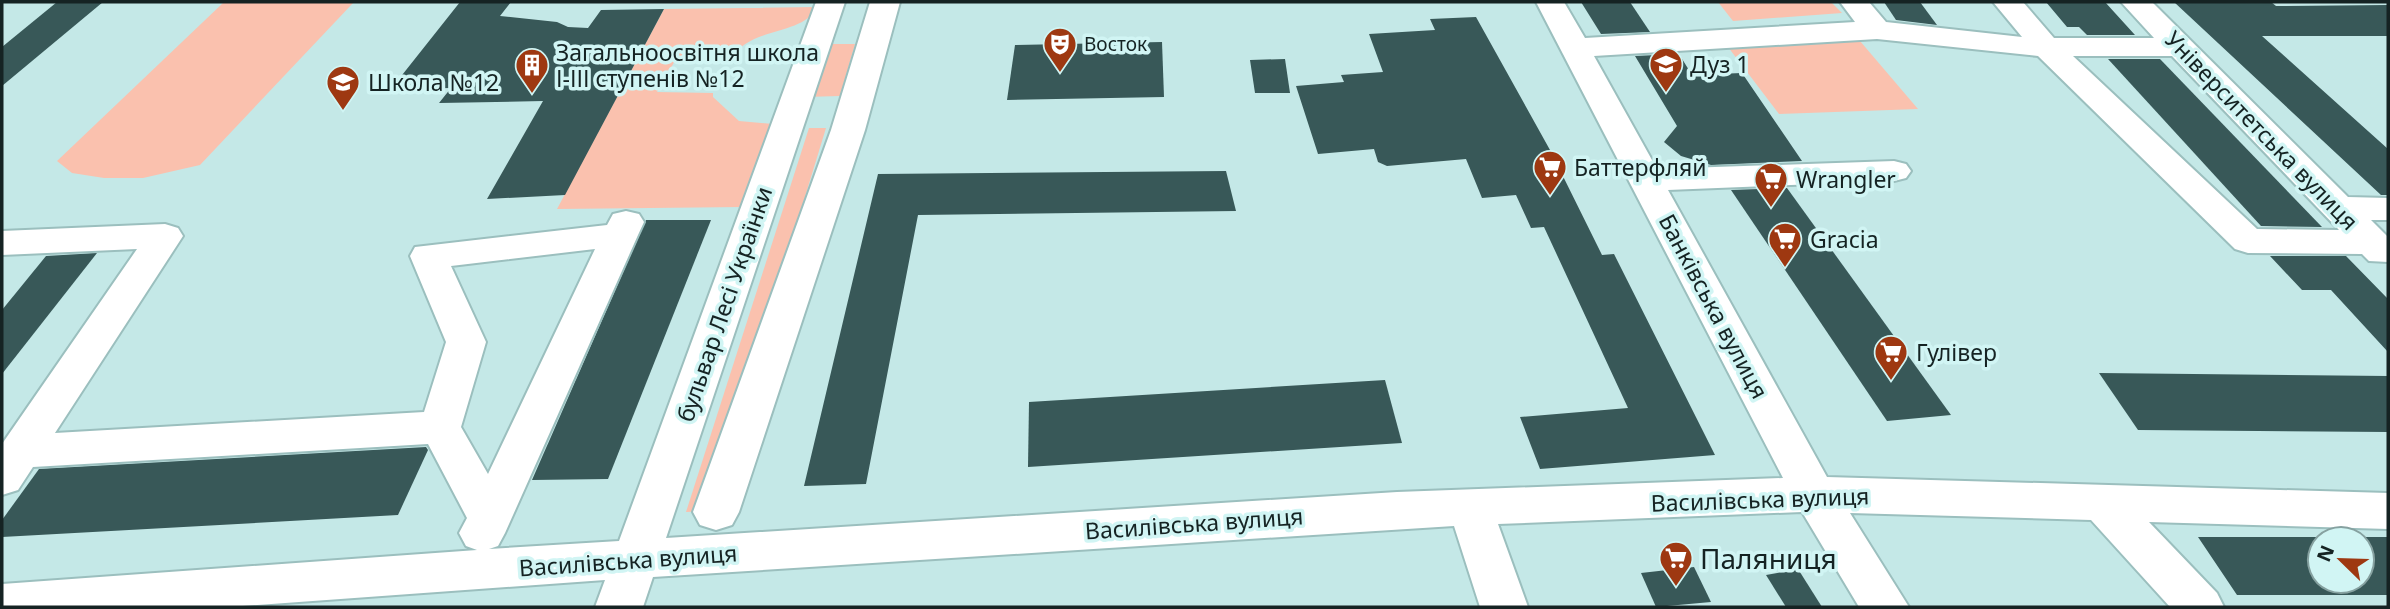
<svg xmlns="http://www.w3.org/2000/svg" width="2390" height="609" font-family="'Noto Sans',sans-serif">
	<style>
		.green { fill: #fac1ae }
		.building { fill: #385858; fill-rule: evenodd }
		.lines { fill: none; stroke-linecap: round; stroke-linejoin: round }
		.minor-casing { stroke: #9bbfbe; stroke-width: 4 }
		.minor { fill: #fff; fill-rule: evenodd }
		.labels { text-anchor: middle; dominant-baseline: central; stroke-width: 7; stroke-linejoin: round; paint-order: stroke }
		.far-poi-label { font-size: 19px; fill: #152323; stroke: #d1f5f4; text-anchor: start }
		.poi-label { font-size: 23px; fill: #152323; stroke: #d1f5f4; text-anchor: start }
		.street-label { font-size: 23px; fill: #152323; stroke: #d1f5f4 }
		.near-poi-label { font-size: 28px; fill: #152323; stroke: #d1f5f4; text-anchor: start }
	</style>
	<rect width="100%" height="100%" fill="#c4e8e7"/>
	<g class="green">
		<polygon points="224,2 354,2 200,165 143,178 104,178 72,173 57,161"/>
		<polygon points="1718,2 1831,2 1842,13 1733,21"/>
		<path d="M816 7C805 36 748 26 732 59H676L657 92 713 93V97L739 121 773 124 743 207 557 209 664 9Z"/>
		<polygon points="1860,41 1918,109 1779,114 1728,47"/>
		<polygon points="822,44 855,44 840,96 804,97"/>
		<polygon points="809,128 826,128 709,511 686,512"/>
	</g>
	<g class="building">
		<polygon points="57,2 103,2 2,86 2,47"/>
		<polygon points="460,2 511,2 500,16 557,22 568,27 588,28 601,10 664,9 565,195 487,199 543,101 439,103 451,88 391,89"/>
		<polygon points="1581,2 1630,2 1650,32 1601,34"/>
		<polygon points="1884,2 1920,2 1937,25 1896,20"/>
		<polygon points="2046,2 2105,2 2135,35 2087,35 2079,27 2067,27"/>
		<polygon points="2174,2 2271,2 2276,6 2388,5 2388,36 2262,36 2388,149 2388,195 2381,195"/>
		<polygon points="1476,17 1550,150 1602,255 1614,254 1715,455 1540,469 1520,417 1628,408 1544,227 1531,228 1516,195 1482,198 1466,159 1387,166 1378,162 1374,149 1318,154 1296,86 1344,82 1341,75 1383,72 1369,34 1435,30 1430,19"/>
		<polygon points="1162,42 1164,97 1007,100 1015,45"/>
		<polygon points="1679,54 1692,75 1742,73 1802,161 1711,165 1681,156 1664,142 1677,126 1635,56"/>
		<polygon points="1285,59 1290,93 1255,93 1250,60"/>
		<polygon points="2108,59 2160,59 2322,227 2261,226"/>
		<polygon points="1226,171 1236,211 918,215 866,484 804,486 878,174"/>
		<polygon points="1787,188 1951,415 1887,421 1731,190"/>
		<polygon points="646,220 711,220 608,479 532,480"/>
		<polygon points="97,253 2,374 2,310 46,256"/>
		<polygon points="2270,256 2346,256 2388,299 2388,352 2331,290 2302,290"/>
		<polygon points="2099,373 2388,376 2388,432 2138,430"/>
		<polygon points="1385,380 1402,443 1028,467 1029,402"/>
		<polygon points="426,447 428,450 398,515 2,537 2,520 39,469"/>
		<path d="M2198 537H2388V595H2237ZM2320 539H2362V581H2320Z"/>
		<polygon points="1694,567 1711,602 1656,607 1641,573"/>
		<polygon points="1798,569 1822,607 1786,607 1766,575"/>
	</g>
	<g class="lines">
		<defs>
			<g id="minor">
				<path d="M816 2H845L666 538 1397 492 1783 478 1536 2H1564L1585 38 1855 22 1840 2H1869L1886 22 2022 37 1993 2H2023L2054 38H2154L2121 2H2152L2348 197 2388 198V220H2371L2388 237V262L2369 261 2362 254 2248 253 2235 249 2038 56 1877 39 1594 56 1657 169 1894 161 1906 164 1911 171 1906 178 1894 181 1668 190 1827 477 2388 493V529L2149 522 2217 593 2224 607H2170L2091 520 1850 513 1909 607H1859L1802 512 1498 524 1528 607H1480L1454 526 653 577 643 607H595L605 580 229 607H2V584L477 550 466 546 459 533 467 518 428 444 33 467 18 490 2 495V444L137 249 2 255V231L165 224 178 228 183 236 55 433 424 412 446 342 410 256 415 247 607 225 613 214 626 211 639 214 644 222 638 235 505 533 498 546 489 549 619 541ZM2073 56H2172L2339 230 2257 229ZM595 249 488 474 461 427 486 342 451 266Z"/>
				<polygon points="870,2 900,2 865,130 739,512 732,525 716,530 700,525 693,512 831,130"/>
			</g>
		</defs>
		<use href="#minor" class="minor-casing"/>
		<use href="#minor" class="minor"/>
	</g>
	<defs>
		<symbol id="theatre-pin" viewBox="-11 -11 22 30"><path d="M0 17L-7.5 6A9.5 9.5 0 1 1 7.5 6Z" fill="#9e3811" stroke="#d1f5f4"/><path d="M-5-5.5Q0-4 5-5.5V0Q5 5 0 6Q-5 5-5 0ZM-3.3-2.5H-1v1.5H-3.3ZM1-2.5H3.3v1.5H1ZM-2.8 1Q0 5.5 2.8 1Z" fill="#fff"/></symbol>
		<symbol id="school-pin" viewBox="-11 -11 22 30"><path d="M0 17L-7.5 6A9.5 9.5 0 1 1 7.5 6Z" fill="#9e3811" stroke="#d1f5f4"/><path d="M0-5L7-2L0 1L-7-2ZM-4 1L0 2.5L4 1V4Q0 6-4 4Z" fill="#fff"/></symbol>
		<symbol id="building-pin" viewBox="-11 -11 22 30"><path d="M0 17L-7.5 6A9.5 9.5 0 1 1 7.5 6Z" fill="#9e3811" stroke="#d1f5f4"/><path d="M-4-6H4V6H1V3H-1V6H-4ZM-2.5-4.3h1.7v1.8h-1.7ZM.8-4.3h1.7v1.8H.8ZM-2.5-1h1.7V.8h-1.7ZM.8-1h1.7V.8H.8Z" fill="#fff"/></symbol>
		<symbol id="supermarket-pin" viewBox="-11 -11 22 30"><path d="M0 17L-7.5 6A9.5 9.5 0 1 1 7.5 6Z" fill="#9e3811" stroke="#d1f5f4"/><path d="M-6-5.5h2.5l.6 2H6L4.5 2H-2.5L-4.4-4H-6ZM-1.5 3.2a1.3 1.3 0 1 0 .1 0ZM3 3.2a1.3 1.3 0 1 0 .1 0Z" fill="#fff"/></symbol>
	</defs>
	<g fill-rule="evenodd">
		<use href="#theatre-pin" x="1041" y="25" width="38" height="52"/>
		<use href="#school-pin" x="1647" y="45" width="38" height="52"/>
		<use href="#building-pin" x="513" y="46" width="38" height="52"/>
		<use href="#school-pin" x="324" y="63" width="38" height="52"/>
		<use href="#supermarket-pin" x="1531" y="148" width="38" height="52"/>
		<use href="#supermarket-pin" x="1752" y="160" width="38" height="52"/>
		<use href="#supermarket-pin" x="1766" y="220" width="38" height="52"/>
		<use href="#supermarket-pin" x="1872" y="333" width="38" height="52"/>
		<use href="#supermarket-pin" x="1657" y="539" width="38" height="52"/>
	</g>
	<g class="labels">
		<g class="far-poi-label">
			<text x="1084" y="44">Восток</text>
		</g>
		<g class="poi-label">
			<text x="556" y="52">Загальноосвітня школа<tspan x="556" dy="26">І-ІІІ ступенів №12</tspan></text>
			<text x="1690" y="64">Дуз 1</text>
			<text x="368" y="82">Школа №12</text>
			<text x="1574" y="167">Баттерфляй</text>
			<text x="1796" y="179">Wrangler</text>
			<text x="1810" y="239">Gracia</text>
			<text x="1916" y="352">Гулівер</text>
		</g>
		<g class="street-label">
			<text transform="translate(2262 130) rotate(46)">Університетська вулиця</text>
			<text transform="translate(724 304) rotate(-71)">бульвар Лесі Українки</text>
			<text transform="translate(1714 306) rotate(62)">Банківська вулиця</text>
			<text transform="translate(1760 499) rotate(-2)">Василівська вулиця</text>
			<text transform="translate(1194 523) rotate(-4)">Василівська вулиця</text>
			<text transform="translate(628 560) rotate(-4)">Василівська вулиця</text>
		</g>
		<g class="near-poi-label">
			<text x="1700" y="558">Паляниця</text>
		</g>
	</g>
	<rect width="2390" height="609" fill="none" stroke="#152323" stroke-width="7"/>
	<g transform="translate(2341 560) rotate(293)"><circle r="33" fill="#d1f5f4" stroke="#86a1a0" stroke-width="2"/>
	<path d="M0-5L12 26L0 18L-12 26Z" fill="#9e3811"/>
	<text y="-10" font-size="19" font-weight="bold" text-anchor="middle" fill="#152323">N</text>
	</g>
</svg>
